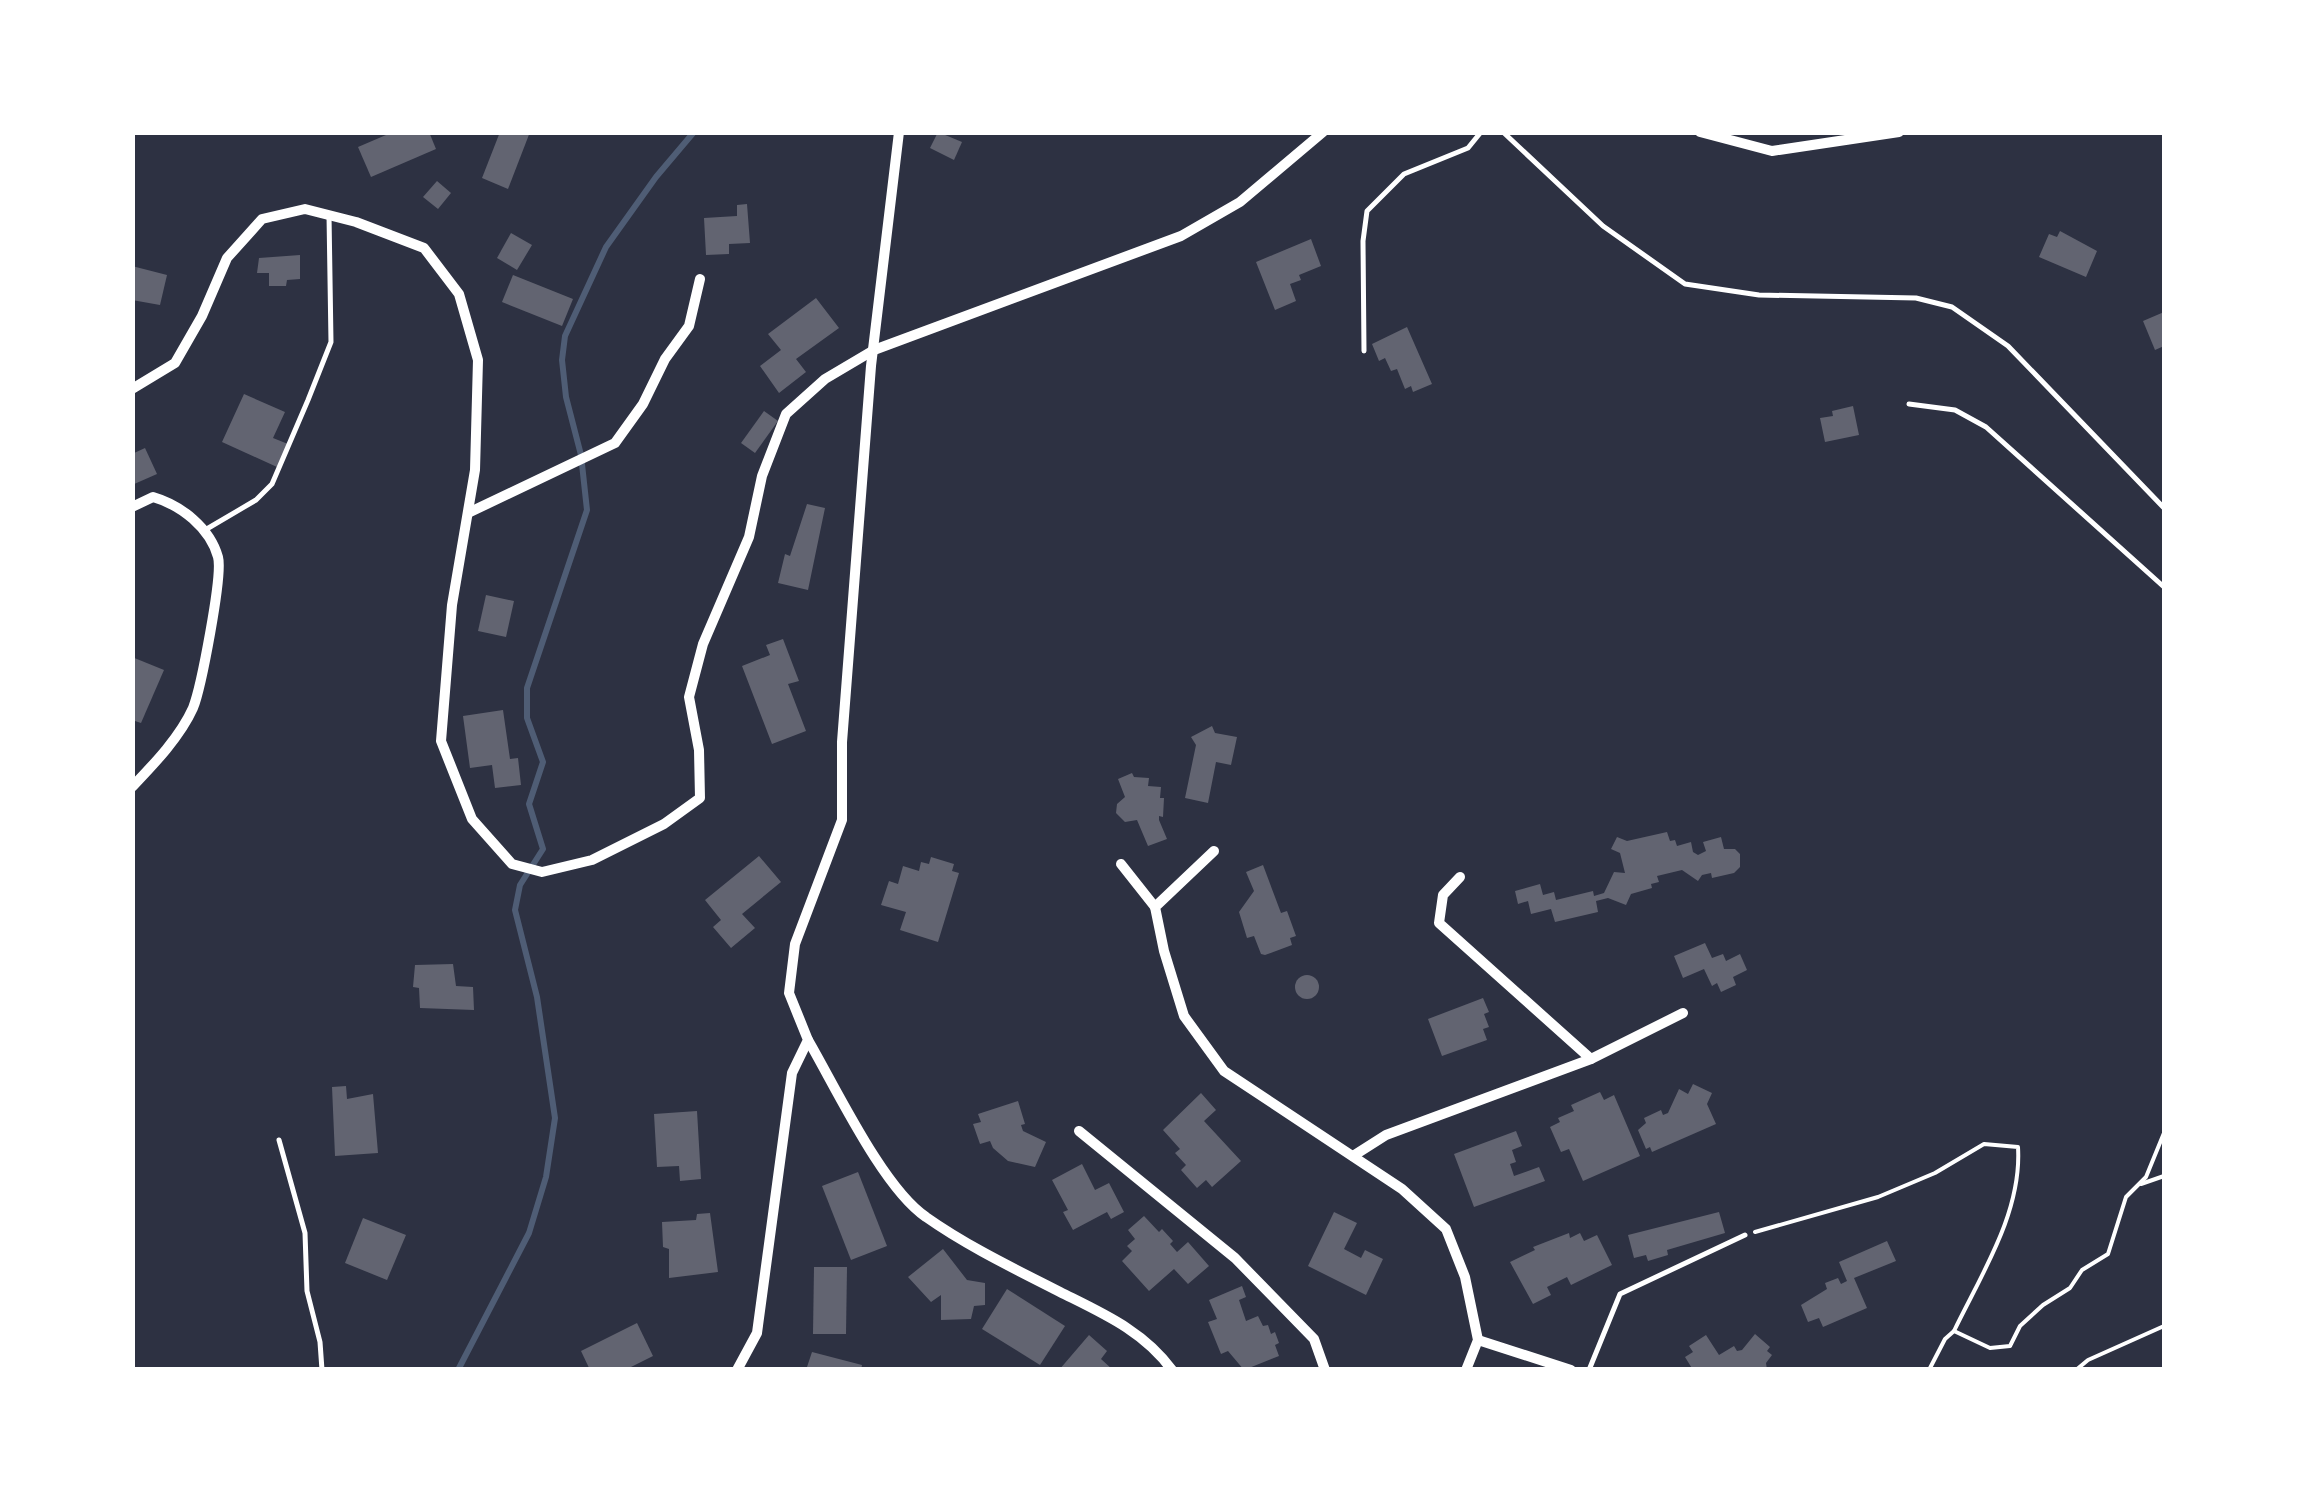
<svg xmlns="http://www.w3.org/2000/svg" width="2297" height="1502" font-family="Arial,sans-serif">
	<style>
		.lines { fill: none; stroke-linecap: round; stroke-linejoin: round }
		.stream { stroke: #4f5d75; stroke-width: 6 }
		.building { fill: #626471 }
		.path { stroke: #fff; stroke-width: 4 }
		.service { stroke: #fff; stroke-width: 5 }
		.minor { stroke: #fff; stroke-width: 10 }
	</style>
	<rect width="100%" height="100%" fill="#2d3142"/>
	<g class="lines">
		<polyline class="stream" points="458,1370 529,1233 546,1177 555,1118 537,997 515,910 520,885 543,849 529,804 543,762 527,718 527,688 587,510 581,455 566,397 562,360 565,336 606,247 656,177 694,132"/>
	</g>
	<g class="building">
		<polygon points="393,132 429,132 436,149 371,177 358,147"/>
		<polygon points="500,132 530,132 508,189 482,178"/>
		<polygon points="938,132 962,142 954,160 930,148"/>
		<polygon points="437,181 451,193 438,209 423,197"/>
		<polygon points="747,204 750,243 729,244 729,254 706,255 704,218 737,216 737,205"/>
		<polygon points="2060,231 2097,251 2086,277 2039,257 2049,234 2057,237"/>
		<polygon points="511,233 532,245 517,270 497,258"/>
		<polygon points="1311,239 1321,266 1299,275 1301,280 1290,284 1296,301 1275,310 1256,262"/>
		<polygon points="300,255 300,279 287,280 286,286 269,286 269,273 257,273 259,258"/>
		<polygon points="132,266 167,275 160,305 132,300"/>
		<polygon points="513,275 573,299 562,326 502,302"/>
		<polygon points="816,298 839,328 796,359 806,372 779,393 760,366 781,350 768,334"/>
		<polygon points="2164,312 2164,346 2155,350 2143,321"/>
		<polygon points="1407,327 1432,384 1413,392 1411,386 1405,389 1397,369 1391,371 1385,358 1379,361 1372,344"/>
		<polygon points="244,394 285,412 273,438 288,444 277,467 222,442"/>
		<polygon points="1853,406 1859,435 1825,442 1820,418 1833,416 1832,411"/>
		<polygon points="764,411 778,421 755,453 741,443"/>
		<polygon points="145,448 157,474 132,485 132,454"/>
		<polygon points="807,504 825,508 808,590 778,583 785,554 790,556"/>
		<polygon points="486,595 514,601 506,637 478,631"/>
		<polygon points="783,639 799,681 788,684 806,731 772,744 742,666 770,655 766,645"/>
		<polygon points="132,657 164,670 141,723 132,720"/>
		<polygon points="503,710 510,759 518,758 521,785 495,788 492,765 470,768 463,716"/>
		<polygon points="1212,726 1215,733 1237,737 1231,765 1216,762 1208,803 1185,798 1196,745 1191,737"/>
		<polygon points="1132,773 1134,777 1149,778 1148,786 1161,787 1160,798 1164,798 1163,817 1159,816 1159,820 1167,839 1148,846 1137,820 1125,822 1116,813 1117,804 1125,797 1118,779"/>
		<polygon points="1667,832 1670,841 1675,840 1677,846 1691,842 1693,852 1698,855 1706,851 1703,842 1721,837 1724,849 1735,849 1740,854 1740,867 1734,873 1712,878 1711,873 1702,875 1698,881 1682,870 1657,876 1659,882 1651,884 1652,888 1631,894 1626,905 1608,898 1596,901 1598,912 1555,922 1551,909 1531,914 1528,901 1518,904 1515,891 1540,884 1543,895 1554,892 1556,900 1593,891 1594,896 1604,893 1614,872 1625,873 1620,853 1611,849 1617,837 1627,841"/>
		<polygon points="759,856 781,882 742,914 755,928 731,948 713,927 721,920 705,900"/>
		<polygon points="931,857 954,864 952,871 959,873 938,942 900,930 906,912 881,905 889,881 898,884 903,866 919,871 921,862 929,864"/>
		<polygon points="1263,865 1281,913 1287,911 1296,936 1290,938 1292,945 1265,955 1261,954 1254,936 1247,938 1239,912 1254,891 1246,872"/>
		<polygon points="1705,943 1712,958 1723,954 1726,961 1740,954 1747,970 1733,977 1736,985 1721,992 1717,983 1712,986 1704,969 1683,978 1674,956"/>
		<polygon points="453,964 456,986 473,987 474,1010 420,1008 419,988 413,987 415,965"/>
		<circle cx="1307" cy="987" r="12"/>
		<polygon points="1483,998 1489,1012 1484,1014 1489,1027 1483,1029 1487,1040 1442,1056 1428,1019"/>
		<polygon points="1693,1084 1712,1093 1707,1104 1716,1124 1652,1152 1650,1147 1646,1149 1638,1130 1646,1123 1644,1118 1661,1110 1663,1115 1668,1113 1679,1089 1688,1094"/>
		<polygon points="346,1086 347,1099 373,1094 378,1153 335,1156 332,1087"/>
		<polygon points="1600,1092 1604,1100 1614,1095 1640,1156 1583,1181 1569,1149 1561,1152 1550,1127 1560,1122 1558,1118 1574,1111 1571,1105"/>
		<polygon points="1201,1093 1216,1110 1204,1121 1241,1161 1212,1187 1206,1180 1197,1188 1181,1170 1186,1165 1175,1153 1180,1149 1163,1130"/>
		<polygon points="1018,1101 1025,1124 1021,1125 1023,1131 1046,1142 1035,1167 1008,1161 993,1148 990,1141 980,1144 973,1124 981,1122 978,1114"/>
		<polygon points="697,1111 701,1179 680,1181 679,1166 657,1167 654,1114"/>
		<polygon points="1516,1131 1522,1146 1512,1150 1516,1162 1510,1164 1514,1176 1539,1167 1545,1181 1474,1207 1454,1154"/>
		<polygon points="1082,1164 1095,1190 1109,1183 1124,1212 1111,1219 1107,1212 1073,1230 1063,1212 1068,1210 1052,1180"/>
		<polygon points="858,1172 887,1246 851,1260 822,1186"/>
		<polygon points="1334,1212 1357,1223 1344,1249 1361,1258 1365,1250 1383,1259 1366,1295 1308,1266"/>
		<polygon points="1719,1212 1725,1233 1667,1250 1668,1255 1648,1261 1646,1255 1634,1258 1628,1235"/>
		<polygon points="710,1213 718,1272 669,1278 669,1249 663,1247 662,1222 696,1220 697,1214"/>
		<polygon points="1144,1216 1159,1232 1162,1229 1173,1241 1170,1244 1177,1252 1188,1242 1209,1266 1188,1284 1174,1269 1149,1291 1122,1261 1132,1251 1127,1246 1135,1239 1128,1230"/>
		<polygon points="363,1218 406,1235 387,1280 345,1263"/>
		<polygon points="1569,1233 1570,1238 1580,1233 1584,1241 1597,1235 1612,1265 1571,1285 1567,1277 1547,1287 1551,1295 1533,1304 1510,1262 1535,1250 1533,1247"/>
		<polygon points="1887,1241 1896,1261 1854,1278 1867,1308 1823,1327 1819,1318 1808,1322 1801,1305 1827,1289 1825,1283 1838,1278 1841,1284 1847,1281 1839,1262"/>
		<polygon points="943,1249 967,1280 985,1283 985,1305 974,1306 971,1319 941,1320 941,1295 931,1302 908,1277"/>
		<polygon points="814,1267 847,1267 846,1334 813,1334"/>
		<polygon points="1242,1286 1246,1297 1239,1300 1246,1321 1258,1316 1263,1326 1268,1325 1271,1334 1275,1332 1279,1343 1275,1345 1279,1356 1244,1370 1228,1351 1221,1354 1208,1322 1217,1319 1209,1300"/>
		<polygon points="1007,1289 1065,1326 1040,1365 982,1329"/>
		<polygon points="637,1323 653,1356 625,1370 590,1370 581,1351"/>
		<polygon points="1755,1334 1770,1347 1767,1351 1772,1355 1766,1363 1767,1370 1693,1370 1685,1357 1693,1352 1689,1346 1706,1335 1719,1355 1734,1346 1737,1351 1742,1350"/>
		<polygon points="1089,1335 1107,1351 1101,1359 1113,1370 1059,1370"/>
		<polygon points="812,1352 862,1365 861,1370 806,1370"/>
	</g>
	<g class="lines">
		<g class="path">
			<polyline points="2141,1184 2164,1176"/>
			<path d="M1755 1232 1878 1197 1935 1173 1984 1144 2018 1147C2022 1212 1982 1273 1954 1331L1945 1339 1929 1370"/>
			<polyline points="1954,1331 1990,1348 2010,1346 2020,1326 2043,1305 2070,1288 2082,1270 2108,1254 2126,1197 2146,1177 2164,1133"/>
			<polyline points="2076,1370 2088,1360 2164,1326"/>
		</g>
		<g class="service">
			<polyline points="1503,132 1603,226 1685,284 1759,295 1916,298 1952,307 2008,346 2164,508"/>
			<polyline points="1364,351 1363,241 1367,211 1404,174 1468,148 1481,132"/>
			<polyline points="1909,404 1955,410 1986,427 2164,587"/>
			<polyline points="205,530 256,500 272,484 308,400 331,342 329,215"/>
			<polyline points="279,1140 305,1233 307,1291 320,1342 322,1370"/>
			<polyline points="1589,1370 1620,1294 1745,1235"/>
		</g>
		<g class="minor">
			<polyline points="1700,132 1772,151 1899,132"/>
			<polyline points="132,389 175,363 202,316 227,258 262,219 305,209 356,222 424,248 459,294 478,360 475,470 452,605 441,741 472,819 512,864 542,872 592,860 664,824 700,798 699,750 689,697 703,644 749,537 762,476 786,414 825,379 874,350 1181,236 1240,202 1323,132"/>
			<path d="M132 507 153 497C181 505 210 528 218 557 223 575 201 688 193 708 180 737 154 764 132 787"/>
			<polyline points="468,513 615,443 643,404 665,359 689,326 700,279"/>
			<polyline points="1214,851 1155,907 1164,951 1184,1016 1224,1071 1402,1189 1446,1229 1465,1277 1478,1340 1466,1370"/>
			<polyline points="1121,864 1155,907"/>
			<polyline points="1460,877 1443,895 1439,923 1591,1059"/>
			<path d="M808 1040C836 1088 883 1188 926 1217 967 1246 1015 1269 1060 1292 1102 1313 1144 1331 1172 1370"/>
			<polyline points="1079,1131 1235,1258 1314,1339 1325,1370"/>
			<polyline points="1353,1156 1386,1135 1591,1059 1683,1013"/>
			<polyline points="1478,1340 1571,1370"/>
			<polyline points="737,1370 757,1333 792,1073 808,1040 789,993 795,944 842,820 842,742 871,366 899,132"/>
		</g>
	</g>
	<rect width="2297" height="1502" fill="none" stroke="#ffffff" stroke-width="270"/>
</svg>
